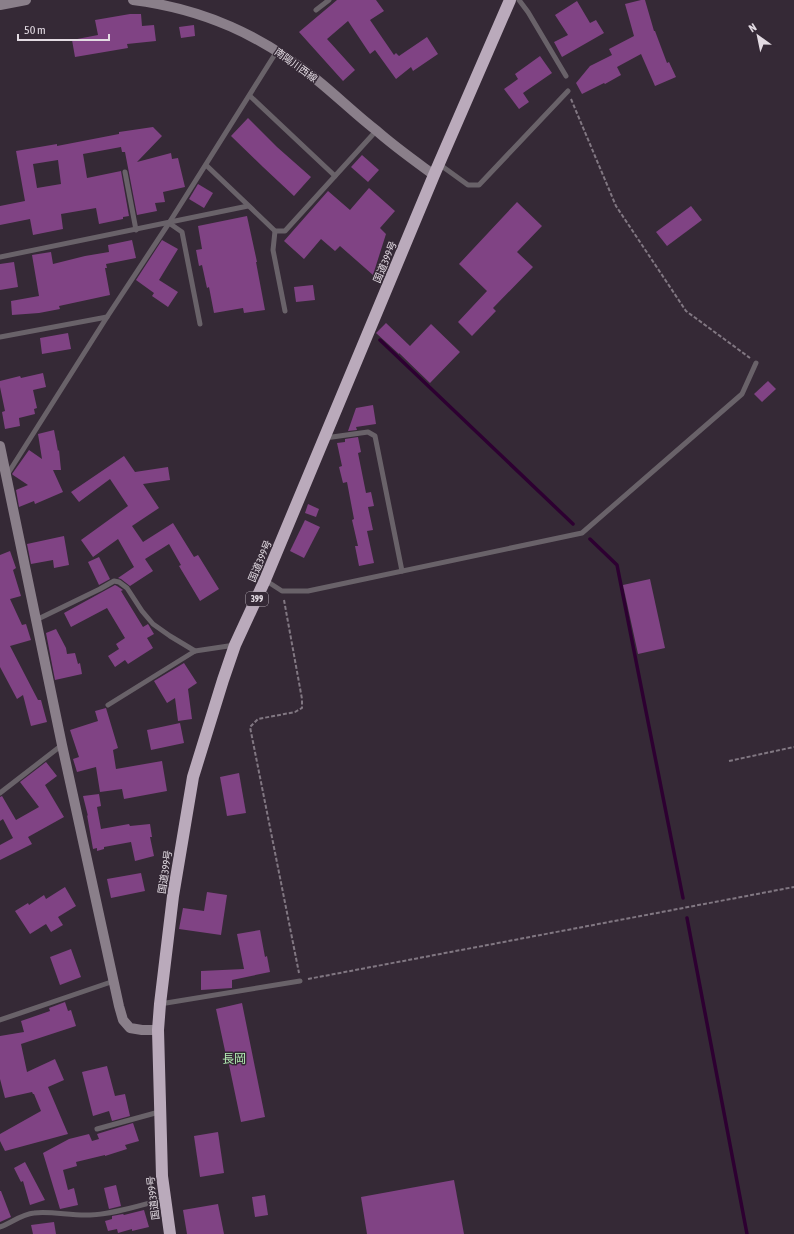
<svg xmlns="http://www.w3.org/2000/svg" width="794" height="1234" font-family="'Asap Condensed','Noto Sans JP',sans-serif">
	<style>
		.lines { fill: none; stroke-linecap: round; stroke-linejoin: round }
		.stream { stroke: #2d0031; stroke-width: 3.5 }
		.building { fill: #804384; fill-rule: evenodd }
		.path { stroke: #817782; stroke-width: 2; stroke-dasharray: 4 2; stroke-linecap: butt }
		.lane { stroke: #696269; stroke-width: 5 }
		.secondary { stroke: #8a7f8a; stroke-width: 10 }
		.highway { stroke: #baaabb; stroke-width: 12 }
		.labels { text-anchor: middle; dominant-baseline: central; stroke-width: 3; stroke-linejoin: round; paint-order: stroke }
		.shield { fill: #352936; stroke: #afa6af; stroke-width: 1 }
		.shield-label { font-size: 9px; font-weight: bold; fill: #e3dbe3 }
		.street-label { font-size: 10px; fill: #e3dbe3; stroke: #352936 }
		.quarter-label { font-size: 12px; fill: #b4f0b5; stroke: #352936 }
	</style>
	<rect width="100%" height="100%" fill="#352936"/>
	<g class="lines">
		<g class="stream">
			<polyline points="380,340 573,524"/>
			<polyline points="590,539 617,565 683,898"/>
			<polyline points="687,918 747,1234"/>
		</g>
	</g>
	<g class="building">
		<polygon points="337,0 376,0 384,11 370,20 394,55 396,53 399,56 427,37 438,54 413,71 411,67 396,79 375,50 370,54 348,21 327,39 355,70 343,81 299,32"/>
		<polygon points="641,0 645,0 654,31 655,31 667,63 669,62 676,77 655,86 641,54 617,67 621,75 605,84 604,83 582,94 576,83 590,66 612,55 609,49 634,36 625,4"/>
		<polygon points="577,1 590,23 596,20 604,33 562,57 554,42 568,35 555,15"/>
		<polygon points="130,14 141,14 142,26 154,25 156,41 127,44 128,48 75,57 72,40 98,35 95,20"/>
		<polygon points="194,25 195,36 181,38 179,27"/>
		<polygon points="540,56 552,73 523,93 529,102 519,109 504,89 518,79 515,74"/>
		<polygon points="248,118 277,147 311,177 294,196 263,167 231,136"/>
		<path d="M153 127 162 136 137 162 171 153 172 159 178 158 185 187 163 192 165 202 155 203 157 211 137 215 125 152H122L121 147 83 154 87 178 121 171 129 216 123 217V219L99 224 96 208 61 214 63 229 33 235 30 219 0 225V206L25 201 16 151 57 144V146L119 134V132ZM58 160 61 184 37 188 33 164Z"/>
		<polygon points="362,155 379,170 368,182 351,167"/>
		<polygon points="198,184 213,193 204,208 189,199"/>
		<polygon points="369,188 395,211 380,228 386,234 373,275 340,246 335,251 321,239 304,259 284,241 328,191 350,210"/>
		<polygon points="517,202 542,226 517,252 533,267 493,308 496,311 472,336 458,322 487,291 459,264"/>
		<polygon points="691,206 702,220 667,246 656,232"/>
		<polygon points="247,216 257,262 256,262 265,310 244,313 243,308 214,313 209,287 207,288 202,265 199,266 196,250 202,249 198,226"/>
		<polygon points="132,240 136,258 106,264 107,268 105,268 110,295 59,306 60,309 39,313 12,315 11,301 39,296 32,255 51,252 53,264 85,256 109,252 108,245"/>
		<polygon points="162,240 178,249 159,280 178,292 168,307 152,296 154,293 136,280"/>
		<polygon points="14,262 18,287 0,290 0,264"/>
		<polygon points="313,285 315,300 296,302 294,287"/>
		<polygon points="386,323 410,346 431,324 460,352 430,383 399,353 399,354 376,333"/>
		<polygon points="68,333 71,349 42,354 40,338"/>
		<polygon points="43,373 46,387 33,390 37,408 34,409 35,414 19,418 20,426 5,429 2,412 5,411 0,387 0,381 20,376 21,378"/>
		<polygon points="768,381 776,389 762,402 754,394"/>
		<polygon points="373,405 376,424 356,427 357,430 348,431 356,408"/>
		<polygon points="54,430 58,451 59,450 61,470 53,470 63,492 35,504 34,501 19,507 16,490 28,485 13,475 12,474 29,450 42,459 38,434"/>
		<polygon points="358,437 361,452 358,453 366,493 371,492 374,506 368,507 373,530 367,531 374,563 359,566 355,546 358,546 352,520 354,519 347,482 343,483 339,467 342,466 337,443 345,442 345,439"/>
		<polygon points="124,456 135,472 168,467 170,480 143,484 159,508 132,526 143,542 173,523 194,557 198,555 219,589 200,601 179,566 181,565 169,544 145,559 153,571 130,586 121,579 118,578 134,567 118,539 93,557 81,540 128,506 110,479 79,502 71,492"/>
		<polygon points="308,504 319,509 316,517 305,513"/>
		<polygon points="305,520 320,527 304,558 290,551"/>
		<polygon points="64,536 69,565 54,568 53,560 31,564 27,544"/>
		<polygon points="10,551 16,568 13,570 21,596 10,599 22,625 26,624 31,640 10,646 38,700 41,700 47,722 31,726 23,695 17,699 0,667 0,555"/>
		<polygon points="99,557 110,579 99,585 88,562"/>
		<polygon points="650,579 665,648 638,654 623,585"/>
		<polygon points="115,585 117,586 123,590 121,591 143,627 148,624 154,634 147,638 153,648 128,664 125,660 115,667 108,656 119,649 116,644 125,638 107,608 71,627 64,613"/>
		<polygon points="56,629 66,648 67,654 75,653 78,664 80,663 82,674 55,680 46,633"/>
		<polygon points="184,663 197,683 188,689 192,719 178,721 175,698 167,703 154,681"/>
		<polygon points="106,708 118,748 113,750 116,769 162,761 167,791 124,799 122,789 100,792 96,767 77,772 73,759 79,757 70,730 98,721 95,711"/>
		<polygon points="180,723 184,743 151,750 147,730"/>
		<polygon points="46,762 57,776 45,785 64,817 28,837 32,844 0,860 0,845 13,838 3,819 0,821 0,797 2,796 16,820 39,807 20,782"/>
		<polygon points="239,773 246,813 227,816 220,777"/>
		<polygon points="99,794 101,806 97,807 101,829 129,824 130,826 150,824 152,837 150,837 154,856 135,861 131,842 104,847 104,849 97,851 97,848 93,849 87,815 88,816 83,796"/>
		<polygon points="141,873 145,891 111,898 107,879"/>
		<polygon points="65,887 76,906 58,917 63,925 51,932 46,924 30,934 15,911 28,903 29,905 44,895 46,899"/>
		<polygon points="207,892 227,895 221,935 179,929 183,908 204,911"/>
		<polygon points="260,930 265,957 267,956 270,972 232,980 232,988 201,990 201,971 244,969 237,934"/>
		<polygon points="71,949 81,977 60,985 50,957"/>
		<polygon points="65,1002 68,1011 71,1010 76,1026 21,1044 27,1072 55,1059 64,1080 48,1087 68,1134 5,1151 0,1141 0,1134 41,1111 34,1094 33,1094 32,1092 5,1098 0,1079 0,1036 24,1032 21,1021 50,1011 49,1008"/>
		<polygon points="242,1003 265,1117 241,1122 228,1060 227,1060 216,1009"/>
		<polygon points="107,1066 115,1096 125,1094 130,1116 112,1121 109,1111 93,1116 82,1072"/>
		<polygon points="133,1123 139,1141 125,1145 127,1149 105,1156 105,1155 76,1162 77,1166 63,1170 68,1190 74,1188 78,1205 60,1209 43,1153 69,1139 89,1134 92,1141 99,1139 97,1134"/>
		<polygon points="218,1132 224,1173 200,1177 194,1136"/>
		<polygon points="25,1162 45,1200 30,1205 23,1181 21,1182 14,1168"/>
		<polygon points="454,1180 464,1234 367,1234 361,1197"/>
		<polygon points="116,1185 121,1206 109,1209 104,1188"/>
		<polygon points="0,1191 1,1191 11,1217 0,1222"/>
		<polygon points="265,1195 268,1215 255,1217 252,1197"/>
		<polygon points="218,1204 224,1234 187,1234 183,1210"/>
		<polygon points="144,1210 149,1227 132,1231 132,1229 118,1233 117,1229 108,1231 105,1221 112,1219 112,1216 123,1214 124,1215"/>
		<polygon points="54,1222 56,1234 33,1234 31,1225"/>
	</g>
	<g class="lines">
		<g class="path">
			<polyline points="571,99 616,206 686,311 750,358"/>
			<polyline points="284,600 302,699 302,708 295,712 258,719 250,727 299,973"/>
			<polyline points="729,761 794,747"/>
			<polyline points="308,979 794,887"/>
		</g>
		<g class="lane">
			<polyline points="519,0 528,12 566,76"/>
			<polyline points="316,10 329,0"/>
			<polyline points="250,96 335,176"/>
			<polyline points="439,164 468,185 479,185 568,91"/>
			<polyline points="206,165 275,231 285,231 376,131"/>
			<polyline points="125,172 136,230"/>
			<polyline points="169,223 182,232 200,324"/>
			<polyline points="275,231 273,250 285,311"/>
			<polyline points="0,257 248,206"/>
			<polyline points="0,337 107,317"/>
			<polyline points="325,438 368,432 375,436 402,571"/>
			<polyline points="7,475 107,317 169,223 277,51"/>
			<polyline points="265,580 282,591 308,591 582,533 742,394 756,363"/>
			<polyline points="36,620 100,589 114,581 119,582 127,588 142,611 153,624 170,636 195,651"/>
			<polyline points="108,705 195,651 235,645"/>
			<polyline points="0,793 62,745"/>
			<polyline points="160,1004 300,981"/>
			<polyline points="0,1020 114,981"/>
			<polyline points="97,1129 159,1112"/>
			<path d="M0 1227C11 1223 22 1214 34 1213 52 1211 71 1216 90 1215 115 1214 140 1205 165 1199"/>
		</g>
		<g class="secondary">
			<path d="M133 0C204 9 261 35 317 80 337 96 356 115 377 131 395 147 415 161 434 175"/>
			<polyline points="0,5 26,0"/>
			<polyline points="0,446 62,745 119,1006 123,1020 130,1028 142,1030 158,1030"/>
		</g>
		<polyline class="highway" points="170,1234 162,1176 158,1030 160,1004 173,896 193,777 223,680 235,645 265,580 434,175 510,0"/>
	</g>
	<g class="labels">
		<rect class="shield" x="246" y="592" width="22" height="14" rx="3"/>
		<g class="shield-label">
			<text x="257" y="599">399</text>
		</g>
		<g class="street-label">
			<text transform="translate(296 65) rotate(36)">南陽川西線</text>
			<text transform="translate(385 262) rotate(-67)">国道399号</text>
			<text transform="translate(260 561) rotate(-67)">国道399号</text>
			<text transform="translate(165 872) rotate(-81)">国道399号</text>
			<text transform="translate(153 1198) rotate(-97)">国道399号</text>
		</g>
		<g class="quarter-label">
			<text x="234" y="1059">長岡</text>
		</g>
	</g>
	<g transform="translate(758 36) rotate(327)" stroke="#352936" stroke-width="3" paint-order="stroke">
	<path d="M0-3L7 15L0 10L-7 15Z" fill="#e3dbe3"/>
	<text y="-6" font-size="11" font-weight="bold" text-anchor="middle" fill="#e3dbe3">N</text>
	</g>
	<path d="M18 34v6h91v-6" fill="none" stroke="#e3dbe3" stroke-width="2"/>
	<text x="24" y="34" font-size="12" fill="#e3dbe3" stroke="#352936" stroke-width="3" paint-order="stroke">50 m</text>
</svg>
